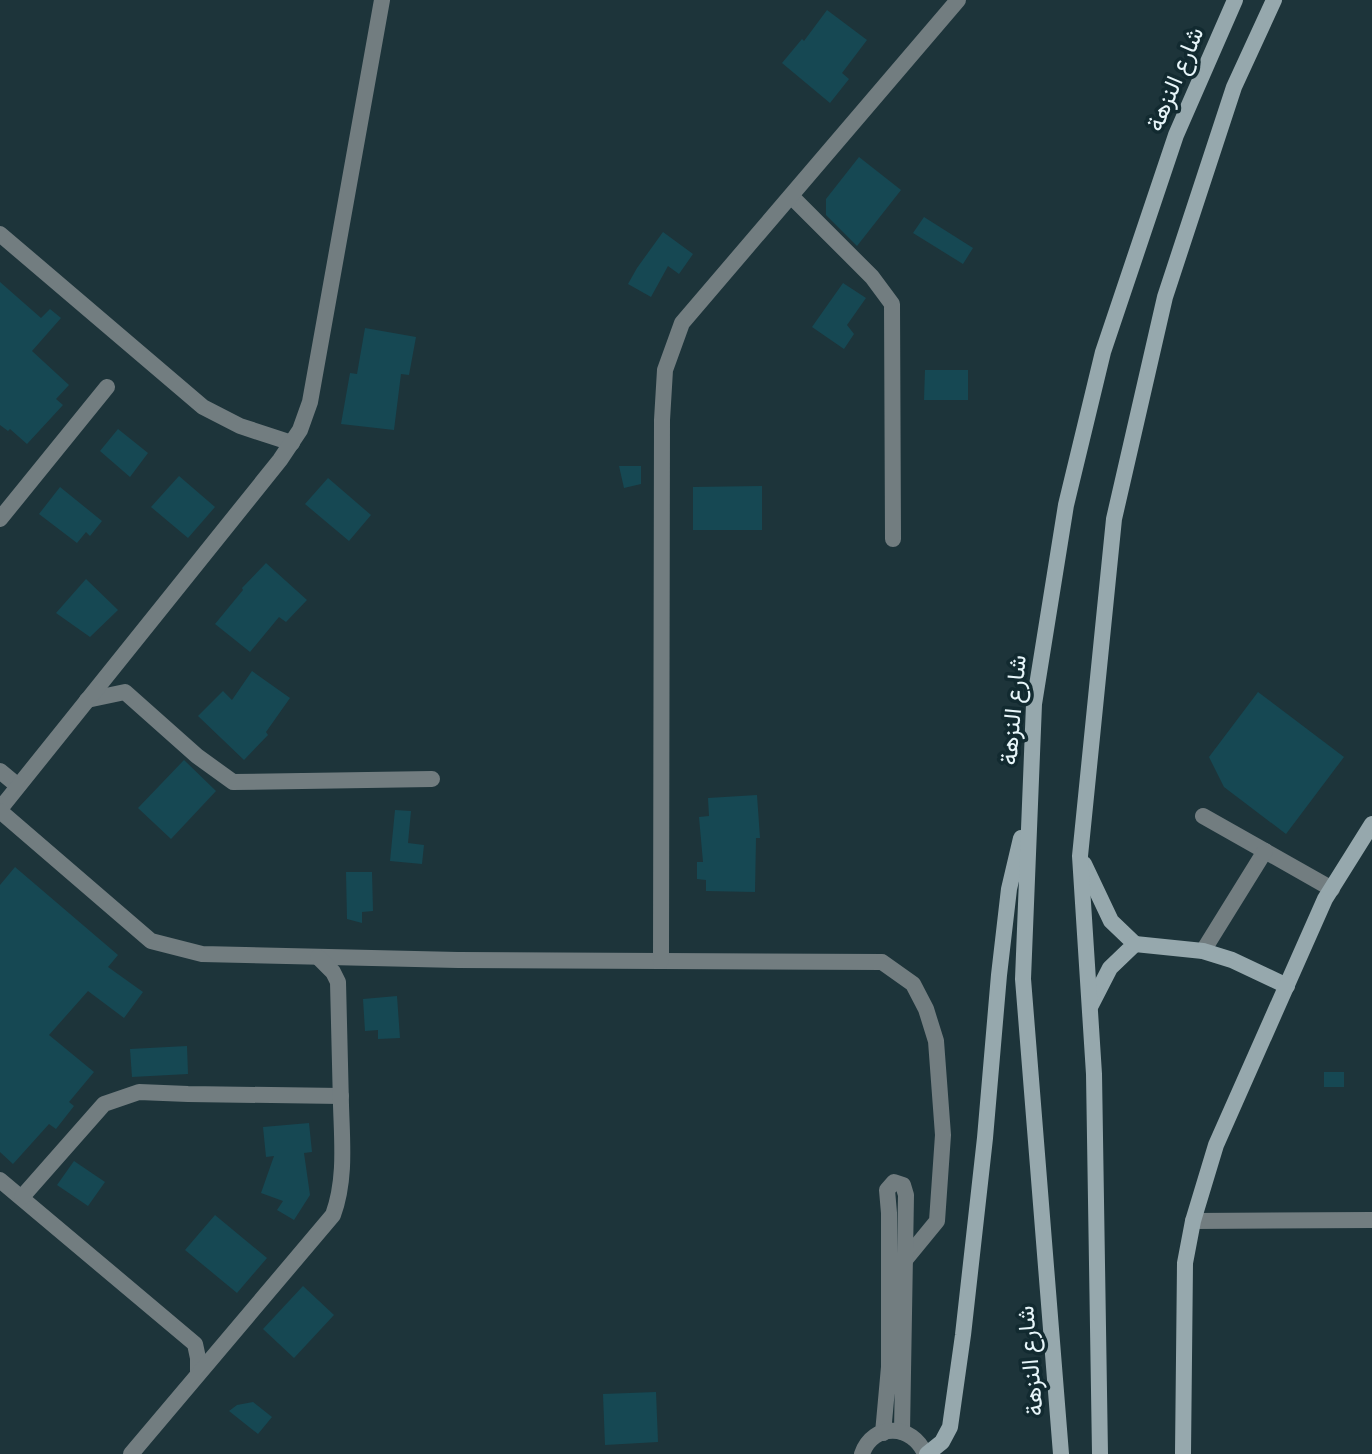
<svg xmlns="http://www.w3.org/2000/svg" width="1372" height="1454" font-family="Signika,Vazirmatn,sans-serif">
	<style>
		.building { fill: #164853 }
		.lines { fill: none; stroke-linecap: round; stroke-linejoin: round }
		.street { stroke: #727d80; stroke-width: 16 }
		.secondary { stroke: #96a8ad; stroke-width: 16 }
		.labels { text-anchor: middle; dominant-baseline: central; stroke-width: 7; stroke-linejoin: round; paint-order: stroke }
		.street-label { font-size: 24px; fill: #e7f5f9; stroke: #122a30 }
	</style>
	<rect width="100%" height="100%" fill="#1d343a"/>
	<g class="building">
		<polygon points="827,10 867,40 842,73 849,79 830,103 782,63 802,39 804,41"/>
		<polygon points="859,157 901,190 857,246 826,215 826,199"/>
		<polygon points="924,217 973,248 963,264 913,233"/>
		<polygon points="663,232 693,254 679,274 668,266 651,297 628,284 637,268"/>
		<polygon points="0,282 41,318 50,309 61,318 32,351 69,385 56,399 63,405 27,444 10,429 8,431 0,425"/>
		<polygon points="843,283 866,298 847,325 854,334 844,349 812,327"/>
		<polygon points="365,328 416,337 409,375 401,374 394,430 341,424 350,373 357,374"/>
		<polygon points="925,370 968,370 968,400 924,400"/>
		<polygon points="118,429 148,453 130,477 100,451"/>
		<polygon points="619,466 641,466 641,484 624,488"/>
		<polygon points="179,476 215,507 188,538 151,507"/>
		<polygon points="328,478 371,515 349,541 305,504"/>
		<polygon points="762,486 762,530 693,530 693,487"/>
		<polygon points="60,487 102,521 90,536 86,532 77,543 39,514"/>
		<polygon points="266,563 307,600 286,622 279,617 250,652 215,624 243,590 242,588"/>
		<polygon points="86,579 118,610 90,637 56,613"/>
		<polygon points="252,671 290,698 266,732 268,735 244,760 198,716 223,691 232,700"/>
		<polygon points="1258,692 1344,757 1286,834 1224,787 1209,757"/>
		<polygon points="184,760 216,791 171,839 138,808"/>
		<polygon points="757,795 760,838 756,838 755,892 706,891 706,880 697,879 697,862 703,862 699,817 709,816 708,798"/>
		<polygon points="395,810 411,811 408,843 424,845 422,864 390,861"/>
		<polygon points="15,867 118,955 108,967 143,992 124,1018 88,991 49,1035 94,1072 69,1102 74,1106 56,1129 49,1124 13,1164 0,1152 0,885"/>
		<polygon points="346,872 372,872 373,911 362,912 362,923 347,919"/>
		<polygon points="397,996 400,1038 378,1039 378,1030 365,1031 363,999"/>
		<polygon points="187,1046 188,1074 132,1077 130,1049"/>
		<rect x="1324" y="1072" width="20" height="15"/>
		<polygon points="309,1123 312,1152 304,1153 310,1195 294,1220 277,1210 283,1201 261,1193 274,1156 266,1157 263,1127"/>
		<polygon points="74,1161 105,1182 88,1206 57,1185"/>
		<polygon points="215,1215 267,1258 237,1293 185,1250"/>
		<polygon points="303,1286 334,1315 294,1358 263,1329"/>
		<polygon points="656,1392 658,1442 605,1445 603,1394"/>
		<polygon points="253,1402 272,1417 258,1434 229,1411 237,1405"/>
	</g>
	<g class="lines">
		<g class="street">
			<polyline points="791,196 872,277 892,304 893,539"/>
			<polyline points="0,234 203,407 240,426 292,443"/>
			<polyline points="0,519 107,387"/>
			<polyline points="87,700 125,692 197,756 233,782 432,779"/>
			<polyline points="0,771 18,786"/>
			<polyline points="0,809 280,460 300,430 310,402 382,0"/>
			<polyline points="0,811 151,941 202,954 458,960 882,962 913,984 926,1009 936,1041 943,1135 937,1221 905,1260"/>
			<polyline points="1203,816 1332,889"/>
			<polyline points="1203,951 1265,851"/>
			<polyline points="661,961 662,420 665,370 682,323 958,0"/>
			<polyline points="0,1180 195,1344 198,1358 198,1374"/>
			<polyline points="22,1197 104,1104 139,1092 188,1094 341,1096"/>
			<polyline points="1193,1221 1372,1220"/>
			<polyline points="883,1433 889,1367 889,1213 887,1190 894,1182 903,1185 906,1195 902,1432"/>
			<path d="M131 1454 333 1215C346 1180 342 1141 341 1105 340 1064 339 1023 338 982L333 972 318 957"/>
			<path d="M862 1454C873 1422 913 1424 925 1454"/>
		</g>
		<g class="secondary">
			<polyline points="1084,864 1111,921 1135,944 1110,968 1091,1005"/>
			<polyline points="1135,944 1203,951 1232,960 1287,986"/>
			<polyline points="927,1454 942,1442 950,1427 963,1335 985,1138 999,975 1009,889 1021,838"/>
			<polyline points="1061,1454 1023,979 1034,704 1066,505 1103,352 1176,135 1235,0"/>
			<polyline points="1100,1454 1094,1074 1080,856 1114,519 1165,297 1234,87 1274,0"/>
			<polyline points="1183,1454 1185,1263 1193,1221 1216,1145 1325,899 1372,824"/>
		</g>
	</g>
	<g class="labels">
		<g class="street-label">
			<text transform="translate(1175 79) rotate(-67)">شارع النزهة</text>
			<text transform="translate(1013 710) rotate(-85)">شارع النزهة</text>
			<text transform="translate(1030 1361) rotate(-95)">شارع النزهة</text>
		</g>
	</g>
</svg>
